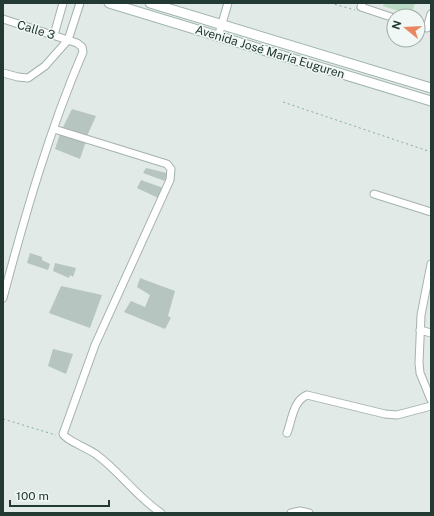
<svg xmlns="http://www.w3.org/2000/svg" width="434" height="516" font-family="'Public Sans',sans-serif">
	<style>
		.green { fill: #bbdac5 }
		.building { fill: #b7c5c0 }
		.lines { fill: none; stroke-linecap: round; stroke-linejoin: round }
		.street-casing { stroke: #a4b2ae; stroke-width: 9 }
		.secondary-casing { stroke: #a1b5af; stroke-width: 11 }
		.path { stroke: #84aca1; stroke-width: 1; stroke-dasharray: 2 3; stroke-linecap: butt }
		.street { stroke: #fff; stroke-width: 7 }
		.secondary { stroke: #fff; stroke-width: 9 }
		.labels { text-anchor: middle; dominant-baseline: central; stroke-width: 3; stroke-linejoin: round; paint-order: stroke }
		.street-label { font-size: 12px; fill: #233a34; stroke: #f1f7f4 }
	</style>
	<rect width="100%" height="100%" fill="#e1eae7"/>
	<polygon class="green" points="384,3 415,3 411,15 383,6"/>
	<g class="building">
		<polygon points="72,109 96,116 87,136 62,129"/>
		<polygon points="60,134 86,141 80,159 55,149"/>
		<polygon points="146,168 167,173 165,181 143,173"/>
		<polygon points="141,180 163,188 158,198 137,188"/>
		<polygon points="30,253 42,257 42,260 50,264 48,270 27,263"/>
		<polygon points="55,263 76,268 73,277 70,275 69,278 53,271"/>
		<polygon points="140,278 175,291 168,316 171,318 165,329 124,312 131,301 145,307 150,295 137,287"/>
		<polygon points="61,286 102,295 90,328 49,313"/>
		<polygon points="53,349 73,354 66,374 48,366"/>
	</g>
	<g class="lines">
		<defs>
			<g id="street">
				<polyline points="362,3 361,7 394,18"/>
				<path d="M3 19 77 43 82 47 83 52C49 131 25 215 3 298"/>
				<polyline points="418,25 427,28 431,14"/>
				<polyline points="54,35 63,3"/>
				<polyline points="218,37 228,3"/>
				<polyline points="3,73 18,77 28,78 45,66 68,40 80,3"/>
				<path d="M54 129 167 164 171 169 170 180 95 345 63 434C67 441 88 448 97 455 120 472 137 497 161 513"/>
				<polyline points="374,194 431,212"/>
				<polyline points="431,264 421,315 419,363 420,373 431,400"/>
				<polyline points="420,330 431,333"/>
				<path d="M287 433C292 420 293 401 307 395L385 414 397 415 431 406"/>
				<polyline points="291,513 300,511 309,513"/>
			</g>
			<g id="secondary">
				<polyline points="109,3 431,101"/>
				<polyline points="150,3 431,88"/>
			</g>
		</defs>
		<use href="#street" class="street-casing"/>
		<use href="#secondary" class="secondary-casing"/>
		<g class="path">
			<polyline points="330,3 355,10"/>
			<polyline points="283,102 431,152"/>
			<polyline points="3,419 56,435"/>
		</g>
		<use href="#street" class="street"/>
		<use href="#secondary" class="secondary"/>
	</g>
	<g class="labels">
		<g class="street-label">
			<text transform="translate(36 30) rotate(17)">Calle 3</text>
			<text transform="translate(270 52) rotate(17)">Avenida José María Euguren</text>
		</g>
	</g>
	<rect width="434" height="516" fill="none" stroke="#233a34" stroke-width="8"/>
	<g transform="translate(406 28) rotate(288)"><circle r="19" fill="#f1f7f4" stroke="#9faba7"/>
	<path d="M0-3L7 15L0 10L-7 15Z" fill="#e88761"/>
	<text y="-6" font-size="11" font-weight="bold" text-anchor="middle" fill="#233a34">N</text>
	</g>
	<path d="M10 500v6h99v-6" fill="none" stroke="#233a34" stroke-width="2"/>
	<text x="16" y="500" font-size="12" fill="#233a34" stroke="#f1f7f4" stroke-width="3" paint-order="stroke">100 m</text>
</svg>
